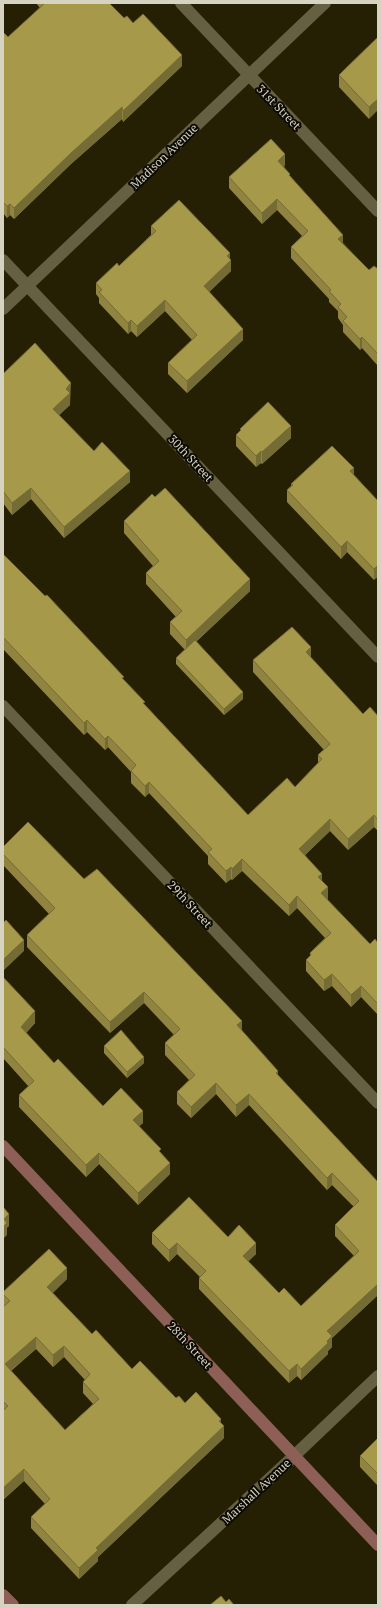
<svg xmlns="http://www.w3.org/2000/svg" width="381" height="1608" font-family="'PT Serif',serif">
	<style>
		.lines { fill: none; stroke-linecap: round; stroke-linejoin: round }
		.minor { stroke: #666042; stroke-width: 12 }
		.tertiary { stroke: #666042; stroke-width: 12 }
		.secondary { stroke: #8d5f57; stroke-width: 12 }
		.wall { fill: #908440; fill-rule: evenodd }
		.shaded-wall { fill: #756b34 }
		.building { fill: #a7994a; stroke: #756b34; fill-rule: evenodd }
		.labels { text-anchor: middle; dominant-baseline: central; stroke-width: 4; stroke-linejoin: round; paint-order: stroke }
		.street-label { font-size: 12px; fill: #d6d3c2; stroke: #0c0a02 }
	</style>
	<rect width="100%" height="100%" fill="#252004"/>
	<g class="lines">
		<g class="minor">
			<polyline points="181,3 378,211"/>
			<polyline points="3,260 378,657"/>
			<polyline points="3,706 378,1103"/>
		</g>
		<g class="tertiary">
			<polyline points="3,309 325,3"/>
			<polyline points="132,1605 294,1456 378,1376"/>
		</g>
		<g class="secondary">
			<polyline points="3,1146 378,1545"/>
			<polyline points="3,1595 13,1605"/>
		</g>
	</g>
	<g class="wall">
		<polygon points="36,3 109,3 124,18 133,23 182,66 123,122 122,119 71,164 14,219 10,215 7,218 3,213 3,32 8,37 40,8"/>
		<polygon points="378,37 369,119 339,87 339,75"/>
		<polygon points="285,165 284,167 290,177 343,243 369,270 378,269 378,366 362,348 360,350 343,332 343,325 338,318 338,311 329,302 329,299 291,258 291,247 302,236 277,210 262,224 229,188 229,177"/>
		<polygon points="151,226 230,259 231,271 209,292 243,340 187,393 168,374 168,363 192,340 165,311 137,337 131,331 128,334 99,303 99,298 96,294 96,283 119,266 151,235"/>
		<polygon points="3,374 71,395 70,395 70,405 59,415 94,451 130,482 64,538 31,499 12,515 3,503"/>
		<polygon points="240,429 291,438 262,464 261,463 256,467 236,446 236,435 240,431"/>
		<polygon points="354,475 378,501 374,580 347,552 341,559 287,502 287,490 291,486 291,484"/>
		<polygon points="124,521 250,591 196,642 243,699 224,715 176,664 176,658 185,650 170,634 170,622 176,617 146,584 146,573 153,566 124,533"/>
		<polygon points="3,554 124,680 145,705 248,815 295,787 318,763 318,755 324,750 253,672 253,660 311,658 363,714 378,716 378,831 374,827 348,850 330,831 305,855 322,880 328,899 327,900 370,944 378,943 378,1015 361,997 351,1007 332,986 324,991 306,971 306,960 310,956 310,953 325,938 297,908 289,916 242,871 232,880 231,879 226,883 208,864 208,856 149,793 145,797 131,783 131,772 108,747 105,750 87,732 84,735 3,649"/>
		<polygon points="3,847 84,879 242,1031 278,1076 378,1182 378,1295 332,1338 332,1347 328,1351 328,1354 301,1380 297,1376 289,1383 199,1289 199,1278 200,1277 177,1254 169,1262 152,1244 152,1233 228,1237 256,1254 248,1261 279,1293 301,1306 354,1256 335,1236 335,1225 354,1207 332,1185 327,1190 249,1105 236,1117 216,1094 191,1118 177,1104 177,1092 189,1080 165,1055 165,1043 174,1035 144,1003 110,1033 27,947 27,935 49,914 3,865"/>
		<polygon points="3,977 35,1023 26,1033 54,1063 103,1106 143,1123 139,1126 161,1153 170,1174 138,1205 99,1164 86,1177 19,1107 19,1095 29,1087 3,1058"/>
		<polygon points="104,1046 144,1063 127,1078 104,1053"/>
		<path d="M67 1279 52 1293 92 1334 132 1369 176 1398 221 1423 224 1438 98 1557V1561L79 1579 31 1528V1517L45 1504 24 1481 3 1500V1307L4 1306 3 1305V1292ZM36 1349 53 1367 64 1357 85 1380 83 1382V1393L93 1404 65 1430 11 1371Z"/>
		<polygon points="378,1438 378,1486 360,1467 360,1456"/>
	</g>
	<g class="shaded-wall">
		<polygon points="182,55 182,66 123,122 123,111"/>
		<polygon points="378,99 378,110 369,119 369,107"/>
		<polygon points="122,107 122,119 71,164 14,219 14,208 71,153"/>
		<polygon points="285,154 285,165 278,172 278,161"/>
		<polygon points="277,199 277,210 262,224 262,213"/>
		<polygon points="10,204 10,215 7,218 7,206"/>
		<polygon points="343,235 343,246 338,239"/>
		<polygon points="230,253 230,261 231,260 231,271 204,297 204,286 227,256"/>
		<polygon points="165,300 165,311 137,337 137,326"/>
		<polygon points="131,320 131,331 128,334 128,323"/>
		<polygon points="243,329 243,340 187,393 187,381"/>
		<polygon points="362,337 362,348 360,350 360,339"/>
		<polygon points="71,383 70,405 53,421 53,409 66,389"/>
		<polygon points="291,426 291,438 262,464 262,452"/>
		<polygon points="261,451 261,463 256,467 256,456"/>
		<polygon points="354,468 354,479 350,471"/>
		<polygon points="130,471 130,482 64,538 64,527"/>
		<polygon points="31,488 31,499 12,515 12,503"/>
		<polygon points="347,541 347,552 341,559 341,547"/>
		<polygon points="378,565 378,577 374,580 374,569"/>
		<polygon points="250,579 250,591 186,651 186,640"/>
		<polygon points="311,647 311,658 306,652"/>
		<polygon points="243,692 243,699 224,715 224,709"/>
		<polygon points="87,720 87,732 84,735 84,723"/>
		<polygon points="108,736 108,747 105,750 105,739"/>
		<polygon points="149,782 149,793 145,797 145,786"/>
		<polygon points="374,815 374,827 348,850 348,839"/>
		<polygon points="330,819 330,831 299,861 299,849"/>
		<polygon points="242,859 242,871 232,880 232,869"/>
		<polygon points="231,867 231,879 226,883 226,871"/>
		<polygon points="322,874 322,886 318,877"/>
		<polygon points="328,887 328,899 321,905 321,893"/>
		<polygon points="297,896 297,908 289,916 289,905"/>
		<polygon points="24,940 24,951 3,971 3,960"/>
		<polygon points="332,974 332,986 324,991 324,980"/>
		<polygon points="361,986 361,997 351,1007 351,995"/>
		<polygon points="144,992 144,1003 110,1033 110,1022"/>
		<polygon points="35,1011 35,1023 21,1039 21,1027"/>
		<polygon points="242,1021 242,1032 237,1025"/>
		<polygon points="144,1057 144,1063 127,1078 127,1072"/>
		<polygon points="278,1071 278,1082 276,1073"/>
		<polygon points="216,1083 216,1094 191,1118 191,1107"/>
		<polygon points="249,1094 249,1105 236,1117 236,1105"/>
		<polygon points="143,1111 143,1123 133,1132 133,1120"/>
		<polygon points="99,1153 99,1164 86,1177 86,1165"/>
		<polygon points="170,1163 170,1174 138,1205 138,1193"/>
		<polygon points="332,1173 332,1185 327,1190 327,1178"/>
		<polygon points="9,1214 9,1226 7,1228 7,1235 3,1239 4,1219"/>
		<polygon points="177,1243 177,1254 169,1262 169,1250"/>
		<polygon points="256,1243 256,1254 243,1267 243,1256"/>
		<polygon points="67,1268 67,1279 47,1299 47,1287"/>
		<polygon points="378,1284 378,1295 332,1338 332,1347 328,1351 328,1354 301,1380 301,1369 327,1331"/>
		<polygon points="36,1337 36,1349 5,1375 5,1364"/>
		<polygon points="64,1346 64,1357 53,1367 53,1355"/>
		<polygon points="297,1364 297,1376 289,1383 289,1371"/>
		<polygon points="221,1419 221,1429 224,1426 224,1438 98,1557 98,1561 79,1579 79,1568 96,1548"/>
		<polygon points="24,1469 24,1481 3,1500 3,1488"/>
	</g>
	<g class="building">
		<polygon points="45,3 109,3 124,18 127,16 133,23 143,14 182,55 123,111 122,107 71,153 14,208 10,204 7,206 3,202 3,32 8,37"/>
		<polygon points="378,37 378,99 369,107 339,75"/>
		<polygon points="271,139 285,154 278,161 290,174 289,175 343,235 338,239 369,270 374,266 378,269 378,354 362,337 360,339 343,321 347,317 338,307 341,304 329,291 331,290 291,247 308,231 277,199 262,213 229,177"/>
		<polygon points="179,200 230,253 227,256 231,260 204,286 243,329 187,381 168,363 197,335 165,300 137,326 131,320 128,323 99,292 102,290 96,283 117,263 119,266 156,231 151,226"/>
		<polygon points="35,343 71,383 66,389 70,393 53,409 94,451 102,442 130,471 64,527 31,488 12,503 3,491 3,374"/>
		<polygon points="268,402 291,426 262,452 261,451 256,456 236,435 241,430 240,429"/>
		<polygon points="332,446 354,468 350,471 378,501 378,565 374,569 347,541 341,547 287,490 293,485 291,484"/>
		<polygon points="165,488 250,579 186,640 170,622 182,611 146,573 159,561 124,521 152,494 155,497"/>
		<polygon points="3,554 45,596 47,595 124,677 122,678 145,702 143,703 248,815 287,778 295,787 322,759 318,755 330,744 253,660 292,627 311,647 306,652 363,714 370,707 378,716 378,820 374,815 348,839 330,819 299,849 322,874 318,877 328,887 321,893 370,944 375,939 378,943 378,1004 361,986 351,995 332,974 324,980 306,960 311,955 310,953 331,933 297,896 289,905 242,859 232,869 231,867 226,871 208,852 212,849 149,782 145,786 131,771 136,765 108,736 105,739 87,720 84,723 3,637"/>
		<polygon points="195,640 243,692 224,709 176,658"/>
		<polygon points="28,822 84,879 97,869 242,1021 237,1025 278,1071 276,1073 378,1182 378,1284 327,1331 332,1336 327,1341 328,1343 301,1369 297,1364 289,1371 199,1278 206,1271 177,1243 169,1250 152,1233 189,1197 228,1237 239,1225 256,1243 243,1256 279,1293 284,1288 301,1306 359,1251 335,1225 359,1201 332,1173 327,1178 249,1094 236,1105 216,1083 191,1107 177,1092 195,1075 165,1043 180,1029 144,992 110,1022 27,935 55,908 3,854 3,847"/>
		<polygon points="6,920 24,940 3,960 3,923"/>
		<polygon points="3,977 35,1011 21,1027 54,1063 58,1059 103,1106 121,1088 143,1111 133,1120 161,1149 159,1151 170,1163 138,1193 99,1153 86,1165 19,1095 34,1081 3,1047"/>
		<polygon points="121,1030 144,1057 127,1072 104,1046"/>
		<polygon points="3,1207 9,1214 4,1219 7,1223 3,1227"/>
		<path d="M49 1249 67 1268 47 1287 92 1334 96 1330 132 1369 140 1361 176 1398 179 1396 185 1403 196 1392 221 1419 219 1421 224 1426 96 1548 98 1550 79 1568 31 1517 50 1499 24 1469 3 1488V1411L8 1406 3 1401V1307L10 1301 3 1294V1292ZM36 1337 53 1355 64 1346 90 1374 83 1382 99 1399 65 1430 5 1364Z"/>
		<polygon points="378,1438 378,1474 360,1456"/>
		<polygon points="221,1596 226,1602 229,1599 234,1605 210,1605"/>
	</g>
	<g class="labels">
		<g class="street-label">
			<text transform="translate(279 107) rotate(46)">31st Street</text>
			<text transform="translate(164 156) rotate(-44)">Madison Avenue</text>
			<text transform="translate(191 458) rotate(47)">30th Street</text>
			<text transform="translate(190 904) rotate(47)">29th Street</text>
			<text transform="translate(190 1345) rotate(47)">28th Street</text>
			<text transform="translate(256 1491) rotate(-43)">Marshall Avenue</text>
		</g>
	</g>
	<rect width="381" height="1608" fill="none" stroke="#d6d3c2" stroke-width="8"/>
</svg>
